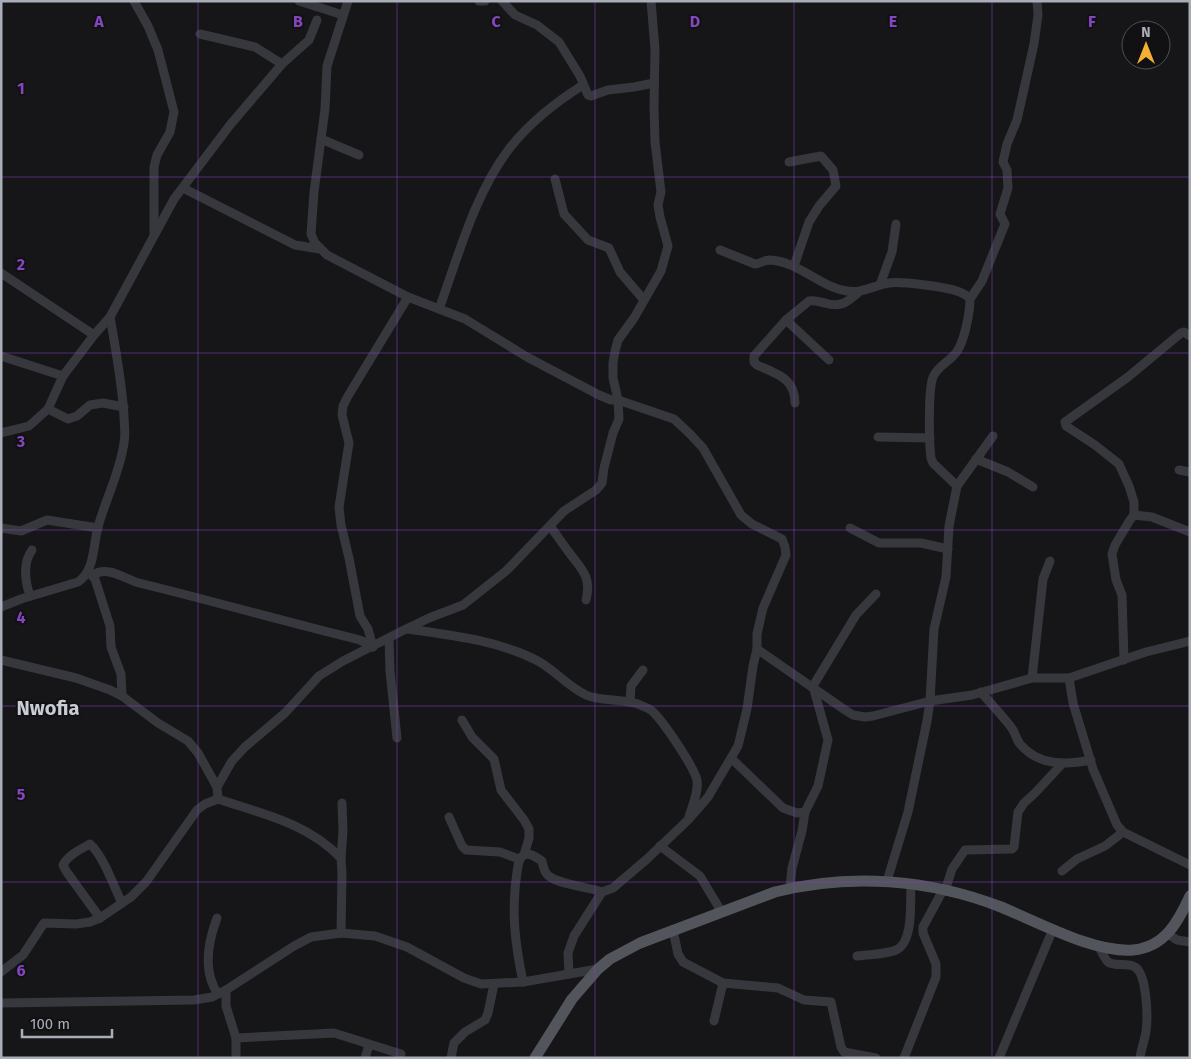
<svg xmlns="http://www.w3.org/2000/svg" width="1191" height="1059" font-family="'Fira Sans',sans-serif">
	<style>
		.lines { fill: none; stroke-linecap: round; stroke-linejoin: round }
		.minor { stroke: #37383d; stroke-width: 9 }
		.major { stroke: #53555c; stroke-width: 11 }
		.grid { fill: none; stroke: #8446be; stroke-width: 1; stroke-opacity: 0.55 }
		.labels { text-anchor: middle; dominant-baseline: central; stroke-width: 4; stroke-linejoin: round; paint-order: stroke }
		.quarter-label { font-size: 20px; font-weight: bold; fill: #c9ccd4; stroke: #111113 }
		.grid-label { font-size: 16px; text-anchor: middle; font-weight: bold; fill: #8446be; stroke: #111113; stroke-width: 4; stroke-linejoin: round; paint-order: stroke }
	</style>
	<rect width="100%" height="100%" fill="#161618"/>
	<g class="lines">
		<g class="minor">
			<polyline points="134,1 148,26 158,50 174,112 170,132 157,155 154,167 154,233"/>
			<polyline points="299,1 343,15"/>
			<polyline points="348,1 327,66 325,109 314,192 311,234 315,243 327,255 408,297 465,319 527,357 599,395 611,400 618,400 674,419 690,434 703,448 741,515 752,524 782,539 785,547 786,555 763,608 757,634 757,649 753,666 747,709 738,746 708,797 688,820 647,859 613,888 602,892 574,936 568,953 569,974"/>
			<polyline points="479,1 485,1"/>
			<polyline points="502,1 515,15 537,25 559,42 580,76 588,95 591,96 608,90 634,87 654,83"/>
			<polyline points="282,64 309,40 317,20"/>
			<polyline points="321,139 359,155"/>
			<polyline points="789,162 821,156 833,170 836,186 819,206 809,222 794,266"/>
			<polyline points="555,179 564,214 588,240 609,248 620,272 644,300"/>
			<polyline points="183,188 295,245 320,249"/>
			<path d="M720 250 755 264C760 264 764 260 769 260 799 261 819 287 847 291 861 294 875 285 889 283 901 281 945 287 957 291 963 293 967 295 970 299 970 312 964 346 954 355 947 363 938 366 933 377 928 390 929 443 931 458L933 463 957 486"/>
			<polyline points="1,273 94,335"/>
			<polyline points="880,285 892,252 896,224"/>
			<polyline points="970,299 982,281 1005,224 1000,214 1008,188 1007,170 1003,162 1007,144 1017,120 1034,44 1038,15 1037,1"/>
			<path d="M439 309C458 257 475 193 509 149 529 123 556 102 583 85"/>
			<polyline points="786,320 829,360"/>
			<polyline points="1,356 63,376"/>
			<path d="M795 403C795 378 777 374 757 365L754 362V356L786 320 809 301C815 300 819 302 825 303 841 308 848 302 860 291"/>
			<polyline points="48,409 68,419 77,416 90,405 103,403 124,407"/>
			<polyline points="1,433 29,426 48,409 63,376 94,335 110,317 174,199 230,125 282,64 255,47 200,34"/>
			<polyline points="878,437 930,438"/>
			<polyline points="976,459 1008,472 1033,487"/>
			<polyline points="1179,470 1190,472"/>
			<polyline points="1134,515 1134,502 1129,486 1119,464 1095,445 1066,426 1065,422 1128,377 1181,333 1184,332 1190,336"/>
			<path d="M550 526C556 534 562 543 568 551 581 569 592 576 586 600"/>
			<polyline points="1,528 21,531 47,520 98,528"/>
			<polyline points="850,528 879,543 921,543 948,549"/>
			<polyline points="88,571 95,579 110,626 111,647 121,674 122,696"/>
			<path d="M93 575C107 565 125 579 139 583 213 601 286 622 360 640L373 647"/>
			<path d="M30 596C25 581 22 564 32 550"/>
			<path d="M1 607 21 599 78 582C95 571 93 545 98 527 106 498 120 472 124 443 126 434 124 424 124 416 122 383 116 350 110 317"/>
			<path d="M407 629C449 635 497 640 536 660 554 669 567 686 586 695 599 701 622 699 638 704 642 706 648 708 651 710 662 719 694 767 697 780 699 792 692 806 689 817"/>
			<polyline points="389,638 390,671 397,738"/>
			<polyline points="373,647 368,629 360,616 349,558 341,525 339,507 349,443 342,415 343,406 348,396 408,297"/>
			<polyline points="757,649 845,710 853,715 865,717 873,716 930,701 972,695 1032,678 1069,678 1146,652 1190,641"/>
			<polyline points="1,660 76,678 110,690 122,696 158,723 188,741 198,753 217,787"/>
			<polyline points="1124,660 1122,595 1116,580 1112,554 1115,545 1130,520 1134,515 1152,517 1190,532"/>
			<polyline points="1032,678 1043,579 1050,561"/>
			<polyline points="1069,678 1073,703 1093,769 1117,825 1123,832 1190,865"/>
			<path d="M981 692C991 704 1002 715 1011 727 1015 732 1016 739 1020 744 1038 766 1066 765 1091 760"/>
			<polyline points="630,702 631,686 643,670"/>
			<polyline points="462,720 472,737 494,759 501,790 524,820 529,829 529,838 524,855"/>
			<polyline points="731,758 783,808 797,813 805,812 818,786 828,740 813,686 856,615 876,594"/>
			<path d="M218 799C263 814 307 823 341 858L342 873 341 933"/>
			<polyline points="449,817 462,846 466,850 500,852 519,859"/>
			<polyline points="660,846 700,876 721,911"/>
			<polyline points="341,858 343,831 342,803"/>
			<polyline points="1062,871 1077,859 1105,846 1123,832"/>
			<polyline points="887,881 908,812 927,721 930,701 934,629 946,577 949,526 957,486 993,436"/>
			<polyline points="790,888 792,868 802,831 805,812"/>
			<polyline points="945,891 952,869 965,850 1012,849 1014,847 1018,812 1024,803 1035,793 1062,764"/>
			<path d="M100 918 66 871 63 865C68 855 81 849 90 844 104 857 113 885 122 903"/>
			<path d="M217 918C208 942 202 971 218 994"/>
			<polyline points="673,930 678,954 683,962 723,983 778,988 804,1000 831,1002 841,1047 844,1052 876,1058"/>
			<polyline points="1168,934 1177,940 1190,942"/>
			<path d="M1098 945C1101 950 1104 958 1108 962 1115 967 1127 962 1135 967 1147 974 1148 1018 1146 1031 1145 1040 1141 1049 1140 1058"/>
			<path d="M857 956C869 954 884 955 896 950 914 942 910 901 911 884"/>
			<polyline points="1,972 23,955 44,923 76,924 90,922 100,918 131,897 146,882 197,810 205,804 218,799 217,787 232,761 245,747 285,713 319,676 343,661 406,629 429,618 463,605 506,571 564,511 596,490 602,483 604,468 613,433 619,419 618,400 613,378 613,363 615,351 618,340 634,318 661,271 668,246 660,217 658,205 661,192 655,142 654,106 655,49 651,1"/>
			<path d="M523 982C515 943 511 912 517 872 518 867 518 858 524 855 530 852 537 858 542 861 543 865 544 870 546 873 552 884 589 887 602 892"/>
			<polyline points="226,990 226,1006 236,1038 236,1058"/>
			<polyline points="1,1003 194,1000 212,997 226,990 294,946 311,937 341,933 375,936 407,947 464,978 481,984 523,982 598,969"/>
			<polyline points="714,1021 723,983"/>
			<polyline points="236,1038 334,1033 401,1054"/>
			<polyline points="365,1058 369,1045"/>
			<polyline points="451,1058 454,1043 465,1032 485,1020 488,1013 494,984"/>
			<polyline points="904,1058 936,977 936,964 923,933 923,927 943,890"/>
			<polyline points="999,1058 1053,929"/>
		</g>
		<path class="major" d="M535 1058 572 999 598 969 610 959 640 943 775 892C850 873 929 879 1001 907 1038 922 1094 953 1133 950 1165 947 1178 922 1190 896"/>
	</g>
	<path class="grid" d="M198 1V1058M397 1V1058M595 1V1058M794 1V1058M992 1V1058M1 177H1190M1 353H1190M1 530H1190M1 706H1190M1 882H1190"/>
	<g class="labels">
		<g class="quarter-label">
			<text x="48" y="708">Nwofia</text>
		</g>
	</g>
	<g class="grid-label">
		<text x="99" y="27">A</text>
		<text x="298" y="27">B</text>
		<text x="496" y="27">C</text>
		<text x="695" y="27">D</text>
		<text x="893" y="27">E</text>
		<text x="1092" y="27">F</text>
		<text x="21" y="94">1</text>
		<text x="21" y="270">2</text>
		<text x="21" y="447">3</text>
		<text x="21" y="623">4</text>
		<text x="21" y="800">5</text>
		<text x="21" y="976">6</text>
	</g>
	<rect width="1191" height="1059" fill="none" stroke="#a8adb8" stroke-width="5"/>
	<g transform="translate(1146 45)"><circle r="24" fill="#111113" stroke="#4d4f55"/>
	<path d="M0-4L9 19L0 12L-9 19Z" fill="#f2b134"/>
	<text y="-8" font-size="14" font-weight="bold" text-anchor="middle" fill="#a8adb8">N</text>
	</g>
	<path d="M22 1029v8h90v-8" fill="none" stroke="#a8adb8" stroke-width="2.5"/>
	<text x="30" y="1029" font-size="15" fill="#a8adb8" stroke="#111113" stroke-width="4" paint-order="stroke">100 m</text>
</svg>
